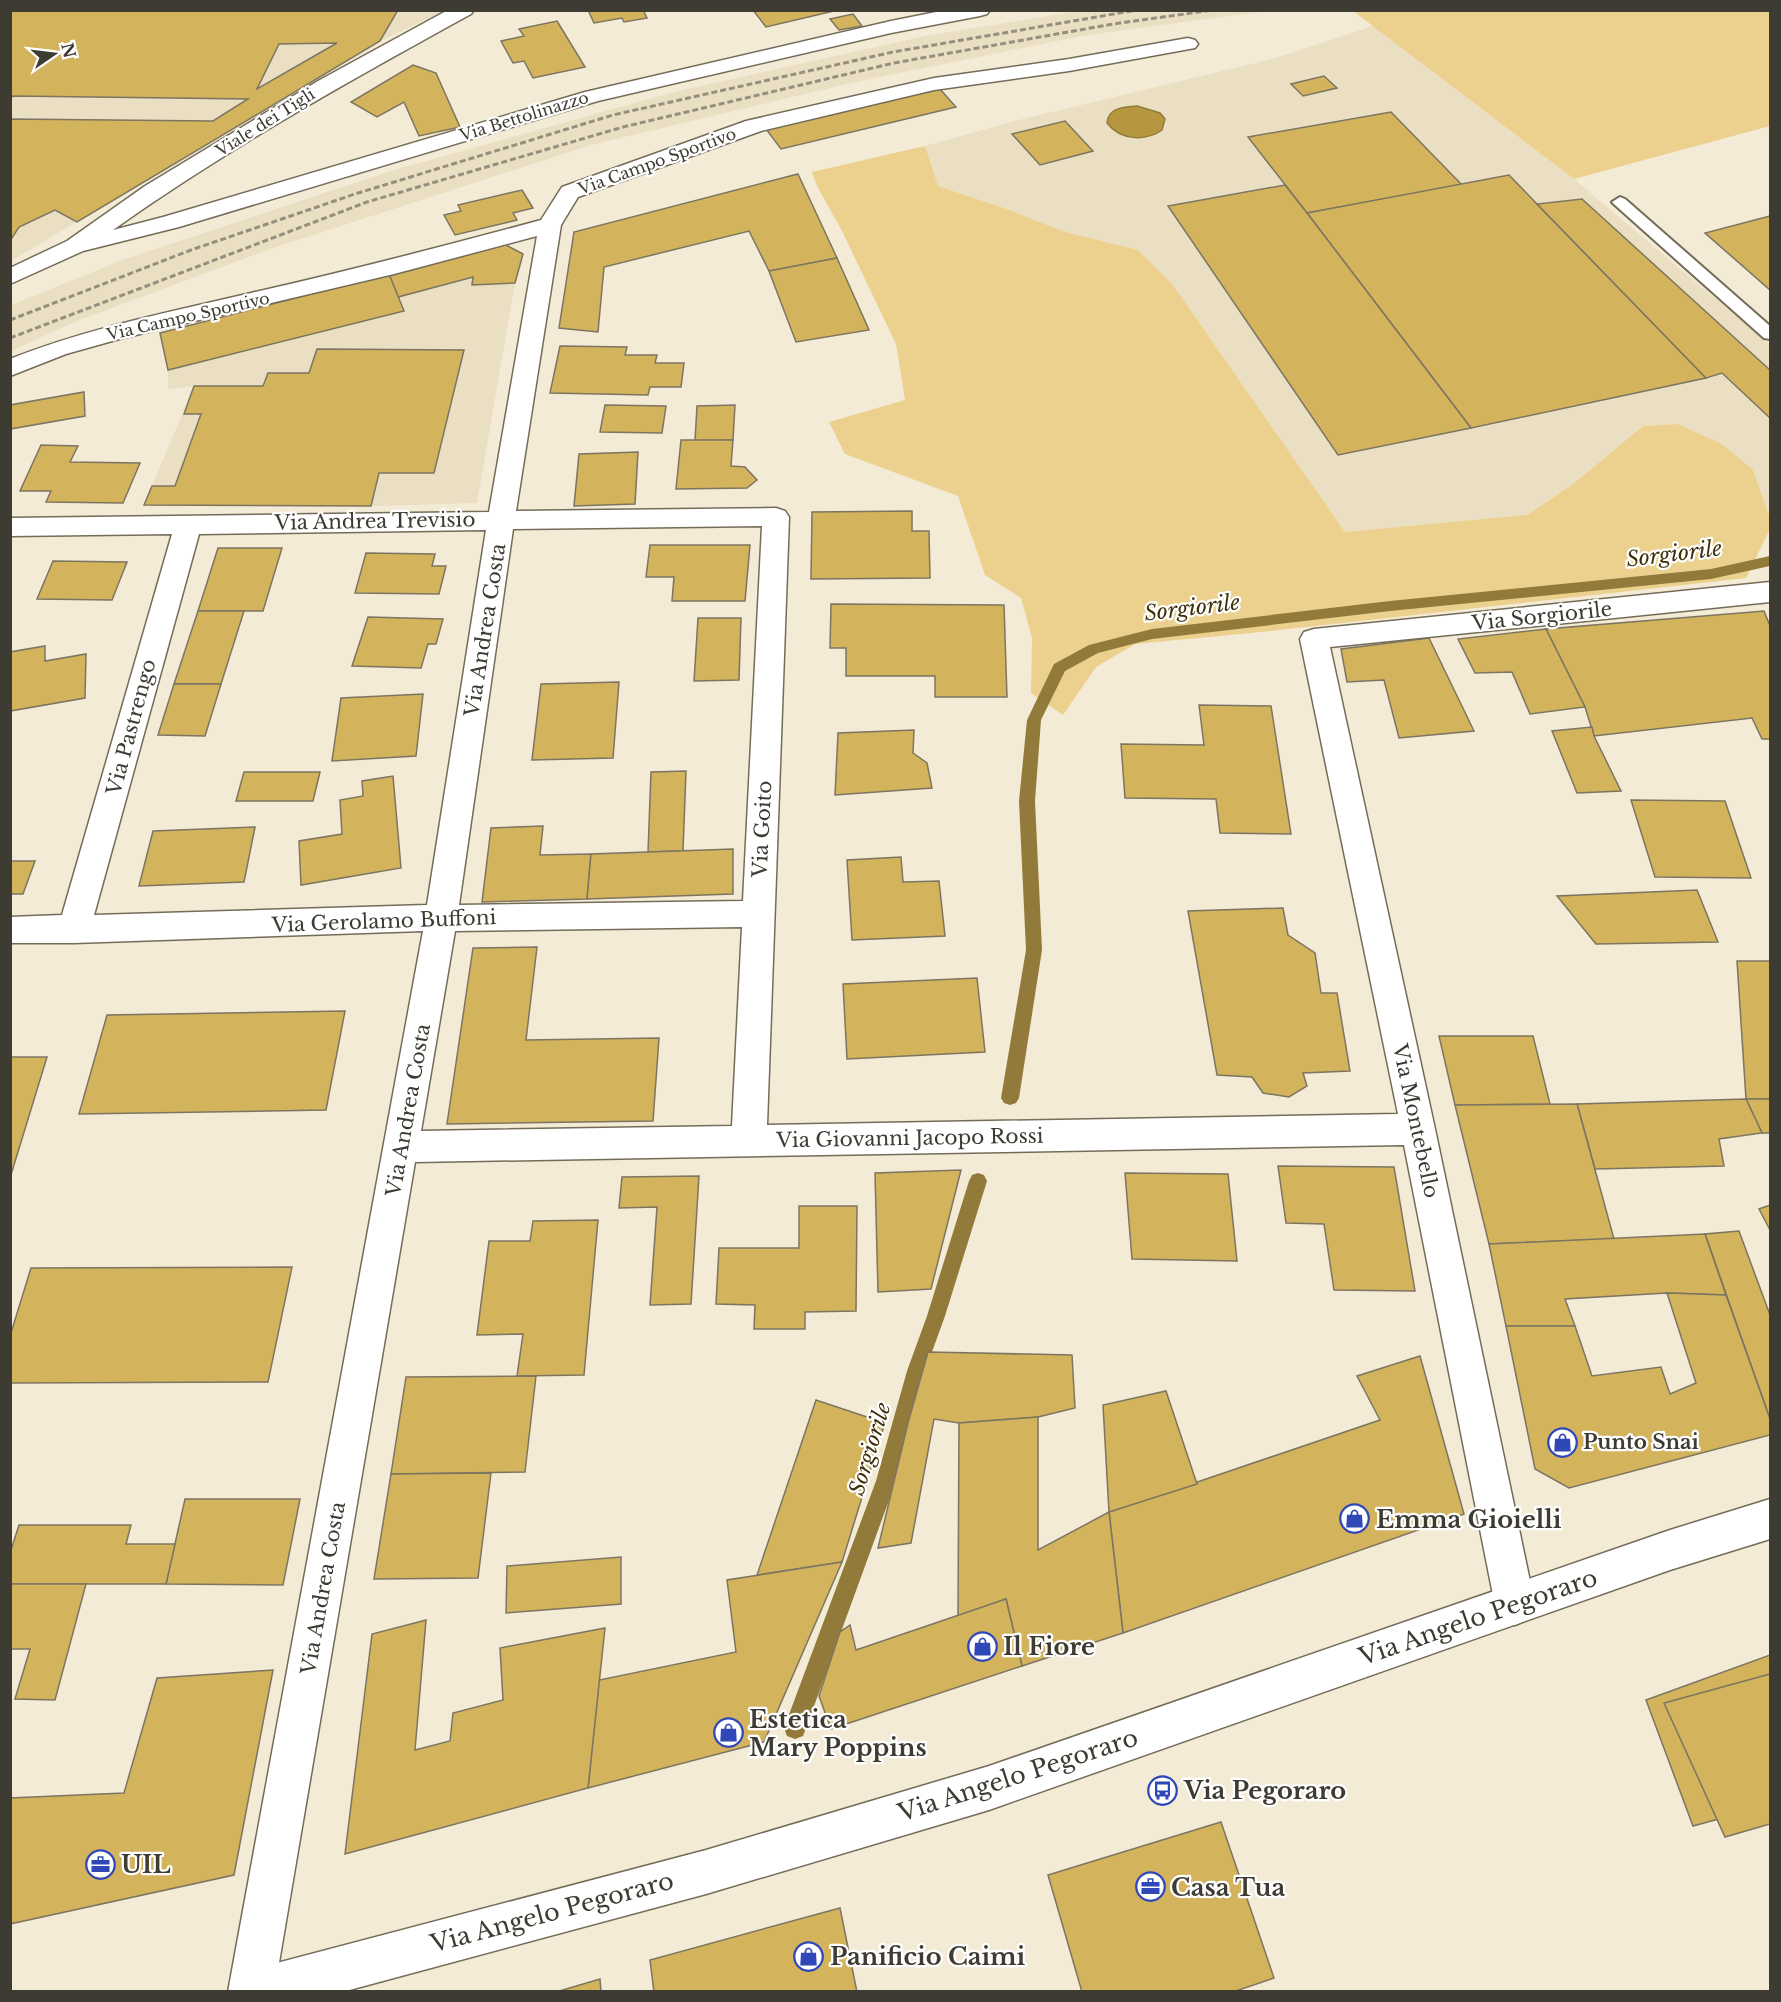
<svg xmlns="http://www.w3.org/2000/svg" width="1781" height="2002" font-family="'Libre Baskerville',serif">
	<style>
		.built { fill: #eadfc2 }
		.green { fill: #ebd18d }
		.water { fill: #b6963e; stroke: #927b3a; stroke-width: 1.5 }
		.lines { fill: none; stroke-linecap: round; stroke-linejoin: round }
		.stream { fill: #927b3a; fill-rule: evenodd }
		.building { fill: #d4b35d; stroke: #7c7561; stroke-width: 1.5; fill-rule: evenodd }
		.service-casing { stroke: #746c59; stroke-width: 4 }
		.minor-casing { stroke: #746c59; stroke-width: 3 }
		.tertiary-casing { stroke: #746c59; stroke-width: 3 }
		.service { fill: #fff; fill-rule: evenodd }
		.minor { fill: #fff; fill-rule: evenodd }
		.tertiary { fill: #fff; fill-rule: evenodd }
		.rail { stroke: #948f7f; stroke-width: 3; stroke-dasharray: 6 3; stroke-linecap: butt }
		.labels { text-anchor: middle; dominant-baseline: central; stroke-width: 4.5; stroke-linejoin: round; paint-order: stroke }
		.far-street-label { font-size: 16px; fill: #3e3b32; stroke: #fff }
		.street-label { font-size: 20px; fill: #3e3b32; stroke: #fff }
		.poi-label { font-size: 20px; font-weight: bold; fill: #3e3b32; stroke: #fff; text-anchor: start }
		.water-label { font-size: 21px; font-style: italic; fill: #3d3009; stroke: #fff }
		.near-poi-label { font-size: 24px; font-weight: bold; fill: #3e3b32; stroke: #fff; text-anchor: start }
		.near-street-label { font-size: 24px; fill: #3e3b32; stroke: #fff }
	</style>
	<rect width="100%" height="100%" fill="#f3ebd5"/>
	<g class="built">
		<polygon points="11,11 445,11 380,41 11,261"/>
		<polygon points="1079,11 1265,11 1081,36 851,83 591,145 270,249 77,321 11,351 11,305 125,259 394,170 674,92 925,36"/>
		<polygon points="1373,26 1574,179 1770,345 1770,518 1753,470 1722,444 1678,424 1643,426 1573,484 1527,515 1345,532 1173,285 1138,250 1065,232 1004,208 938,186 925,146 1007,123 1276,58"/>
		<polygon points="502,243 523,254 515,283 477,503 371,506 144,505 194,386 168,389 168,370 160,333"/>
	</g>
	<g class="green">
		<polygon points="1353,11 1770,11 1770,126 1574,179"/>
		<polygon points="925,146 938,186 1004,208 1065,232 1138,250 1173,285 1345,532 1527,515 1573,484 1643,426 1678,424 1722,444 1753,470 1770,518 1770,529 1746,578 1251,633 1135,644 1096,667 1063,715 1031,693 1032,638 1021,598 985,575 958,496 845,454 829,422 905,400 896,344 842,231 817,186 812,172"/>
	</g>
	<path class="water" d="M1137 106 1160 113 1165 119 1162 130C1145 142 1120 140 1107 123 1108 107 1125 107 1137 106Z"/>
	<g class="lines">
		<g class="stream">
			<polygon points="1770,556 1770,566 1711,579 1390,611 1152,639 1098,653 1065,671 1041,720 1035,801 1042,950 1019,1098 1016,1103 1010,1105 1004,1103 1001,1098 1026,950 1019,801 1027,720 1054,664 1089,645 1152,629 1390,601 1711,569"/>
			<polygon points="978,1173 984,1175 987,1181 945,1316 925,1371 896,1481 806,1728 803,1736 795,1739 787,1736 784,1728 876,1481 907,1371 927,1316 969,1181 972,1175"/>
		</g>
	</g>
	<g class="building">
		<path d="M10 10H398L380 41 77 222 55 210 19 227 10 241V119L213 121 248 99 13 96 10 99ZM337 43 257 89 279 44Z"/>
		<polygon points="588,10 643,10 647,18 624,22 622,18 594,23"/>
		<polygon points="753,10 838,10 766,27"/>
		<polygon points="853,14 862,26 839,30 830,19"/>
		<polygon points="557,21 585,67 533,78 524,61 513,63 501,41 524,36 519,29"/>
		<polygon points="413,65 436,73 460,127 419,136 404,102 377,117 351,102"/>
		<polygon points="1324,76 1337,88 1303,96 1291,84"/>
		<polygon points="939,88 956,107 781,149 766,129"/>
		<polygon points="1391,112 1462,185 1307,213 1248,137"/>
		<polygon points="1065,121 1093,151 1040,165 1012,134"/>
		<polygon points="798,174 837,258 769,271 749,231 604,267 598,332 559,328 574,232"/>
		<polygon points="1509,175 1537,204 1706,378 1471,428 1307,213"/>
		<polygon points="1285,185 1307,213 1471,428 1338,455 1168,206"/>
		<polygon points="522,190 533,208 513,213 517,220 455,235 444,215 461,211 458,205"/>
		<polygon points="1582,199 1770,370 1770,418 1722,373 1706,378 1537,204"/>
		<polygon points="1770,216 1770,290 1705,233"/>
		<polygon points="502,243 523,254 515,283 472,285 473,277 398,297 389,274"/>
		<polygon points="837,258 869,330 796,342 769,271"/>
		<polygon points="389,274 404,311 168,370 160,333"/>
		<polygon points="560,346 627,347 625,355 657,355 655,363 684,363 681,387 650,387 648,395 550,393"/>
		<polygon points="317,349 464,350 434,473 379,473 371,506 144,505 152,486 175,486 201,414 184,414 194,386 263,386 268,373 309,373"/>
		<polygon points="84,392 85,416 10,429 10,405"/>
		<polygon points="605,405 666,406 662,433 600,432"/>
		<polygon points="735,405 733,440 695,441 697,406"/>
		<polygon points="681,440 733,440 731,466 745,467 757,480 747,488 676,489"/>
		<polygon points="41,445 78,446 70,462 140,463 123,503 46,502 51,491 20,491"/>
		<polygon points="638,452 635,504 574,506 579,454"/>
		<polygon points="912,511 912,531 929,531 930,578 811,579 812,512"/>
		<polygon points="650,545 750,545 745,601 672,601 674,577 646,577"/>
		<polygon points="218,548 282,548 263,611 198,611"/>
		<polygon points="366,553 435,554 432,566 446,566 439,594 355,593"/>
		<polygon points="53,561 127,562 112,600 37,599"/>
		<polygon points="831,604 1004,605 1007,697 935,697 935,676 846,676 846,648 830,648"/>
		<polygon points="198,611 244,611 221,684 174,684"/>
		<polygon points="1764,611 1770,626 1770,739 1762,739 1752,718 1594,736 1585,707 1546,629"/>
		<polygon points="368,617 443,619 436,644 428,644 421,668 352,666"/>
		<polygon points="698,618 741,618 739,680 694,681"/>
		<polygon points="1546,629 1585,707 1530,714 1512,672 1475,673 1458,639"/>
		<polygon points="1429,638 1474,731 1399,738 1384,680 1347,682 1341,649"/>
		<polygon points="45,646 45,661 86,654 85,698 10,711 10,652"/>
		<polygon points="619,682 613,758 532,760 541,684"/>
		<polygon points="174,684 221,684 205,736 158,735"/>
		<polygon points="423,694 416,756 332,761 341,698"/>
		<polygon points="1199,705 1271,706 1291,834 1220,833 1216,799 1125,798 1121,744 1204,745"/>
		<polygon points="1592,727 1594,736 1621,791 1577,793 1552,731"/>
		<polygon points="914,730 913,753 927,763 932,788 835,795 838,733"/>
		<polygon points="686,771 683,851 648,852 651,772"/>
		<polygon points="244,772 320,772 313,801 236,801"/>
		<polygon points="393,776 401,868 301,885 299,841 342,834 340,800 363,796 362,781"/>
		<polygon points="1631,800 1725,801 1751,878 1655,877"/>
		<polygon points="543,826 540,855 591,854 587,899 482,902 491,828"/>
		<polygon points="255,827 244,882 139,886 153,831"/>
		<polygon points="733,849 733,894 587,899 591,854"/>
		<polygon points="901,857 903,882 939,881 945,936 852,940 847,860"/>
		<polygon points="10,861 35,861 23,894 10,894"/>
		<polygon points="1697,890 1718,942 1596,944 1557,896"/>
		<polygon points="1283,908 1288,935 1315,953 1321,993 1337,993 1350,1071 1303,1073 1307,1086 1289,1097 1263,1093 1252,1077 1217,1075 1188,911"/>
		<polygon points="537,947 526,1040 659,1038 653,1121 447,1124 473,948"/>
		<polygon points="1737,961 1770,961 1770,1099 1746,1099"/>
		<polygon points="977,978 985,1052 847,1059 843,984"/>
		<polygon points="345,1011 326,1110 79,1114 107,1015"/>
		<polygon points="1439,1036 1533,1036 1550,1104 1455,1105"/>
		<polygon points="10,1057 47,1057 10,1178"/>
		<polygon points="1746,1099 1770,1099 1770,1133 1762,1133"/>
		<polygon points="1746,1099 1762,1133 1719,1139 1724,1166 1595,1169 1577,1104"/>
		<polygon points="1577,1104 1614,1239 1489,1244 1455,1105"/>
		<polygon points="1278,1166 1394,1167 1415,1291 1334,1290 1324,1224 1286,1223"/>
		<polygon points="961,1170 931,1289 878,1292 875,1173"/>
		<polygon points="1125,1173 1228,1174 1237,1261 1132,1259"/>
		<polygon points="699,1176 691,1304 650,1305 657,1207 619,1208 622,1177"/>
		<polygon points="1770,1205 1770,1230 1759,1209"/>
		<polygon points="799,1206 857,1206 856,1311 805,1312 805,1329 754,1329 755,1305 716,1304 719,1248 799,1248"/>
		<polygon points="598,1220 584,1375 517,1376 523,1334 477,1335 489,1241 530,1241 533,1221"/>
		<polygon points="1739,1231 1770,1315 1770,1419 1705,1234"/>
		<polygon points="1705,1234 1726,1295 1667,1293 1565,1299 1575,1326 1506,1326 1489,1244"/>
		<polygon points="292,1267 268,1382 10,1383 10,1336 31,1268"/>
		<polygon points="1667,1293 1726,1295 1770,1419 1770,1435 1569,1488 1535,1469 1506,1326 1575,1326 1592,1376 1661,1367 1670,1394 1696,1383"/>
		<polygon points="928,1352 1072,1355 1075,1408 1038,1417 959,1423 934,1419 911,1543 878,1548 908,1423"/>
		<polygon points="1420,1356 1464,1514 1123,1633 1109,1512 1380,1420 1357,1376"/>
		<polygon points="536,1376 525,1472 391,1474 406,1377"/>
		<polygon points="1166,1391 1197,1484 1109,1512 1103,1405"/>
		<polygon points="816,1400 885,1423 842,1562 757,1575"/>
		<polygon points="1038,1417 1038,1550 1109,1512 1123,1633 1022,1666 1006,1599 958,1616 959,1423"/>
		<polygon points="491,1473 478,1578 374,1579 391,1474"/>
		<polygon points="185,1499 300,1499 283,1585 166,1584"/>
		<polygon points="19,1525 131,1525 126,1544 175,1544 166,1584 10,1584 10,1553"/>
		<polygon points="621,1557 621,1604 506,1613 507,1566"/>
		<polygon points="842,1562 764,1742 588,1788 599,1680 736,1652 727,1580"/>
		<polygon points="10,1584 86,1584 55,1700 15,1699 30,1649 10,1649"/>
		<polygon points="1006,1599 1022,1666 831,1729 819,1696 840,1632 850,1625 856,1650"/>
		<polygon points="426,1620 415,1750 450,1741 453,1713 503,1700 500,1648 605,1628 588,1788 345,1854 372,1634"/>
		<polygon points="1770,1655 1770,1711 1758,1714 1770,1740 1770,1805 1693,1826 1646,1700"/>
		<polygon points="273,1670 234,1875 10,1924 10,1798 124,1793 157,1678"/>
		<polygon points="1770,1674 1770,1824 1725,1837 1664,1703"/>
		<polygon points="1221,1822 1274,1978 1233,1992 1082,1992 1048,1875"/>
		<polygon points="840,1908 857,1992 654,1992 650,1960"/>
		<polygon points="600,1979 601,1992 556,1992"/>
	</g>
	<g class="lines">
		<defs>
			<polygon id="service" points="1620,197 1625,199 1770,326 1770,339 1764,338 1615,205 1612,202"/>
			<g id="minor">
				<path d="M448 10H474L471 14C349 81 227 149 113 230L163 217 585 92 891 21 946 10H990L987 14 980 16 891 33 598 101 179 227 83 251 10 284V268L67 241 145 186 318 81Z"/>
				<path d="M1188 38 1195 40 1198 44 1195 48 1069 71 934 90 761 131 578 197 561 225 516 511 776 508 785 511 789 517 767 1125 1398 1114 1300 639 1304 632 1314 629 1770 582V602L1330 647 1435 1129 1535 1605 1529 1619 1515 1625 1501 1619 1495 1605 1404 1145 415 1162 274 1992H228L423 931 74 943H10V917L62 915 172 534 10 536V518L489 512 537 236 394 274 123 338 66 354 10 376V359C88 328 170 312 251 293 348 271 445 246 541 220L562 187 746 121 934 78 1069 59ZM762 526 743 901 459 905 513 529ZM486 530 427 905 94 915 199 534ZM742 927 732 1126 421 1131 455 931Z"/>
			</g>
			<polygon id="tertiary" points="1770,1499 1770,1539 1670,1570 989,1810 706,1894 342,1992 231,1992 238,1976 254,1969 706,1850 989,1766 1670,1530"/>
		</defs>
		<use href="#service" class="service-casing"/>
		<use href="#minor" class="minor-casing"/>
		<use href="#tertiary" class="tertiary-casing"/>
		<use href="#service" class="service"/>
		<use href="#minor" class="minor"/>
		<use href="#tertiary" class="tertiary"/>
		<g class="rail">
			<polyline points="10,320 191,250 355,194 613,115 893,52 1137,10"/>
			<polyline points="10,338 367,202 623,127 894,63 1113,24 1213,10"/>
		</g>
	</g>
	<defs>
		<symbol id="shop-ring" viewBox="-11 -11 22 22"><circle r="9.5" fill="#fff" stroke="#3047b8" stroke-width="1.5"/><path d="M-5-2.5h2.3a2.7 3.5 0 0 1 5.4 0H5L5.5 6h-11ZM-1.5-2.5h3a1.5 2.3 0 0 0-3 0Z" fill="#3047b8"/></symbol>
		<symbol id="bus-ring" viewBox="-11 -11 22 22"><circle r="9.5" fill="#fff" stroke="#3047b8" stroke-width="1.5"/><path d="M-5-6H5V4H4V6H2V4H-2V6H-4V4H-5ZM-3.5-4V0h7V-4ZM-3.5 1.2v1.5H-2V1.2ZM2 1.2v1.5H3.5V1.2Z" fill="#3047b8"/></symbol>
		<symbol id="office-ring" viewBox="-11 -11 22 22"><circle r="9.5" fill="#fff" stroke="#3047b8" stroke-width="1.5"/><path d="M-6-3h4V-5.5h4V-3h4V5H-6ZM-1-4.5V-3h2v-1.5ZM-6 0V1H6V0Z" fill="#3047b8"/></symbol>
	</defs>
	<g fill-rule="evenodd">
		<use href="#shop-ring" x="1546" y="1426" width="33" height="33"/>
		<use href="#shop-ring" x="1338" y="1502" width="33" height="33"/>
		<use href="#shop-ring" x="966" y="1630" width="33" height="33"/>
		<use href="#shop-ring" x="712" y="1716" width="33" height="33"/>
		<use href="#bus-ring" x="1146" y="1774" width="33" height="33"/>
		<use href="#office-ring" x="84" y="1848" width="33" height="33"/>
		<use href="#office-ring" x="1134" y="1870" width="33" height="33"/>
		<use href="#shop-ring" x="792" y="1940" width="33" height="33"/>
	</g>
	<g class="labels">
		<g class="far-street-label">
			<text transform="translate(524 116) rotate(-17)">Via Bettolinazzo</text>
			<text transform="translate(265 122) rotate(-32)">Viale dei Tigli</text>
			<text transform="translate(657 161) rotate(-20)">Via Campo Sportivo</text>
			<text transform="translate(188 316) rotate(-13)">Via Campo Sportivo</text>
		</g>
		<g class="street-label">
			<text transform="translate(375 521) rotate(-1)">Via Andrea Trevisio</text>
			<text transform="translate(1542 616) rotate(-6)">Via Sorgiorile</text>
			<text transform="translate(485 630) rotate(-81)">Via Andrea Costa</text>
			<text transform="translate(131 727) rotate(-75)">Via Pastrengo</text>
			<text transform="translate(762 829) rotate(-87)">Via Goito</text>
			<text transform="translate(384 921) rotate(-2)">Via Gerolamo Buffoni</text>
			<text transform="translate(408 1110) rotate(-80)">Via Andrea Costa</text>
			<text transform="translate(1416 1121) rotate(78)">Via Montebello</text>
			<text transform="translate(910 1138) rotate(-1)">Via Giovanni Jacopo Rossi</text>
			<text transform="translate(323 1588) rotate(-80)">Via Andrea Costa</text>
		</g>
		<g class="poi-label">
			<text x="1583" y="1442">Punto Snai</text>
		</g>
		<g class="water-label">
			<text transform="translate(1674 554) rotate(-7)">Sorgiorile</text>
			<text transform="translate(1192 608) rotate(-7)">Sorgiorile</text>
			<text transform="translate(870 1449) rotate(-73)">Sorgiorile</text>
		</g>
		<g class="near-poi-label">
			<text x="1376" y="1519">Emma Gioielli</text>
			<text x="1003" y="1646">Il Fiore</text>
			<text x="749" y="1719">Estetica<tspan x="749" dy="28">Mary Poppins</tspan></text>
			<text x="1184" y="1790">Via Pegoraro</text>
			<text x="121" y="1864">UIL</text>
			<text x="1171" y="1887">Casa Tua</text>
			<text x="830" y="1956">Panificio Caimi</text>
		</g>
		<g class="near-street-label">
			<text transform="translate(1478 1617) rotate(-19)">Via Angelo Pegoraro</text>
			<text transform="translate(1018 1775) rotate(-18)">Via Angelo Pegoraro</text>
			<text transform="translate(552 1912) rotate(-15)">Via Angelo Pegoraro</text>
		</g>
	</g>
	<rect width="1781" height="2002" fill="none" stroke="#3e3b32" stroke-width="24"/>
	<g transform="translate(54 54) rotate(76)" stroke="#ffffff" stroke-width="4.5" paint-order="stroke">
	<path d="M0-4.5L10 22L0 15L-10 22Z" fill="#3e3b32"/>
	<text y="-9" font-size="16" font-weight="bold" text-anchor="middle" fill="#3e3b32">N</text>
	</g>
</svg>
